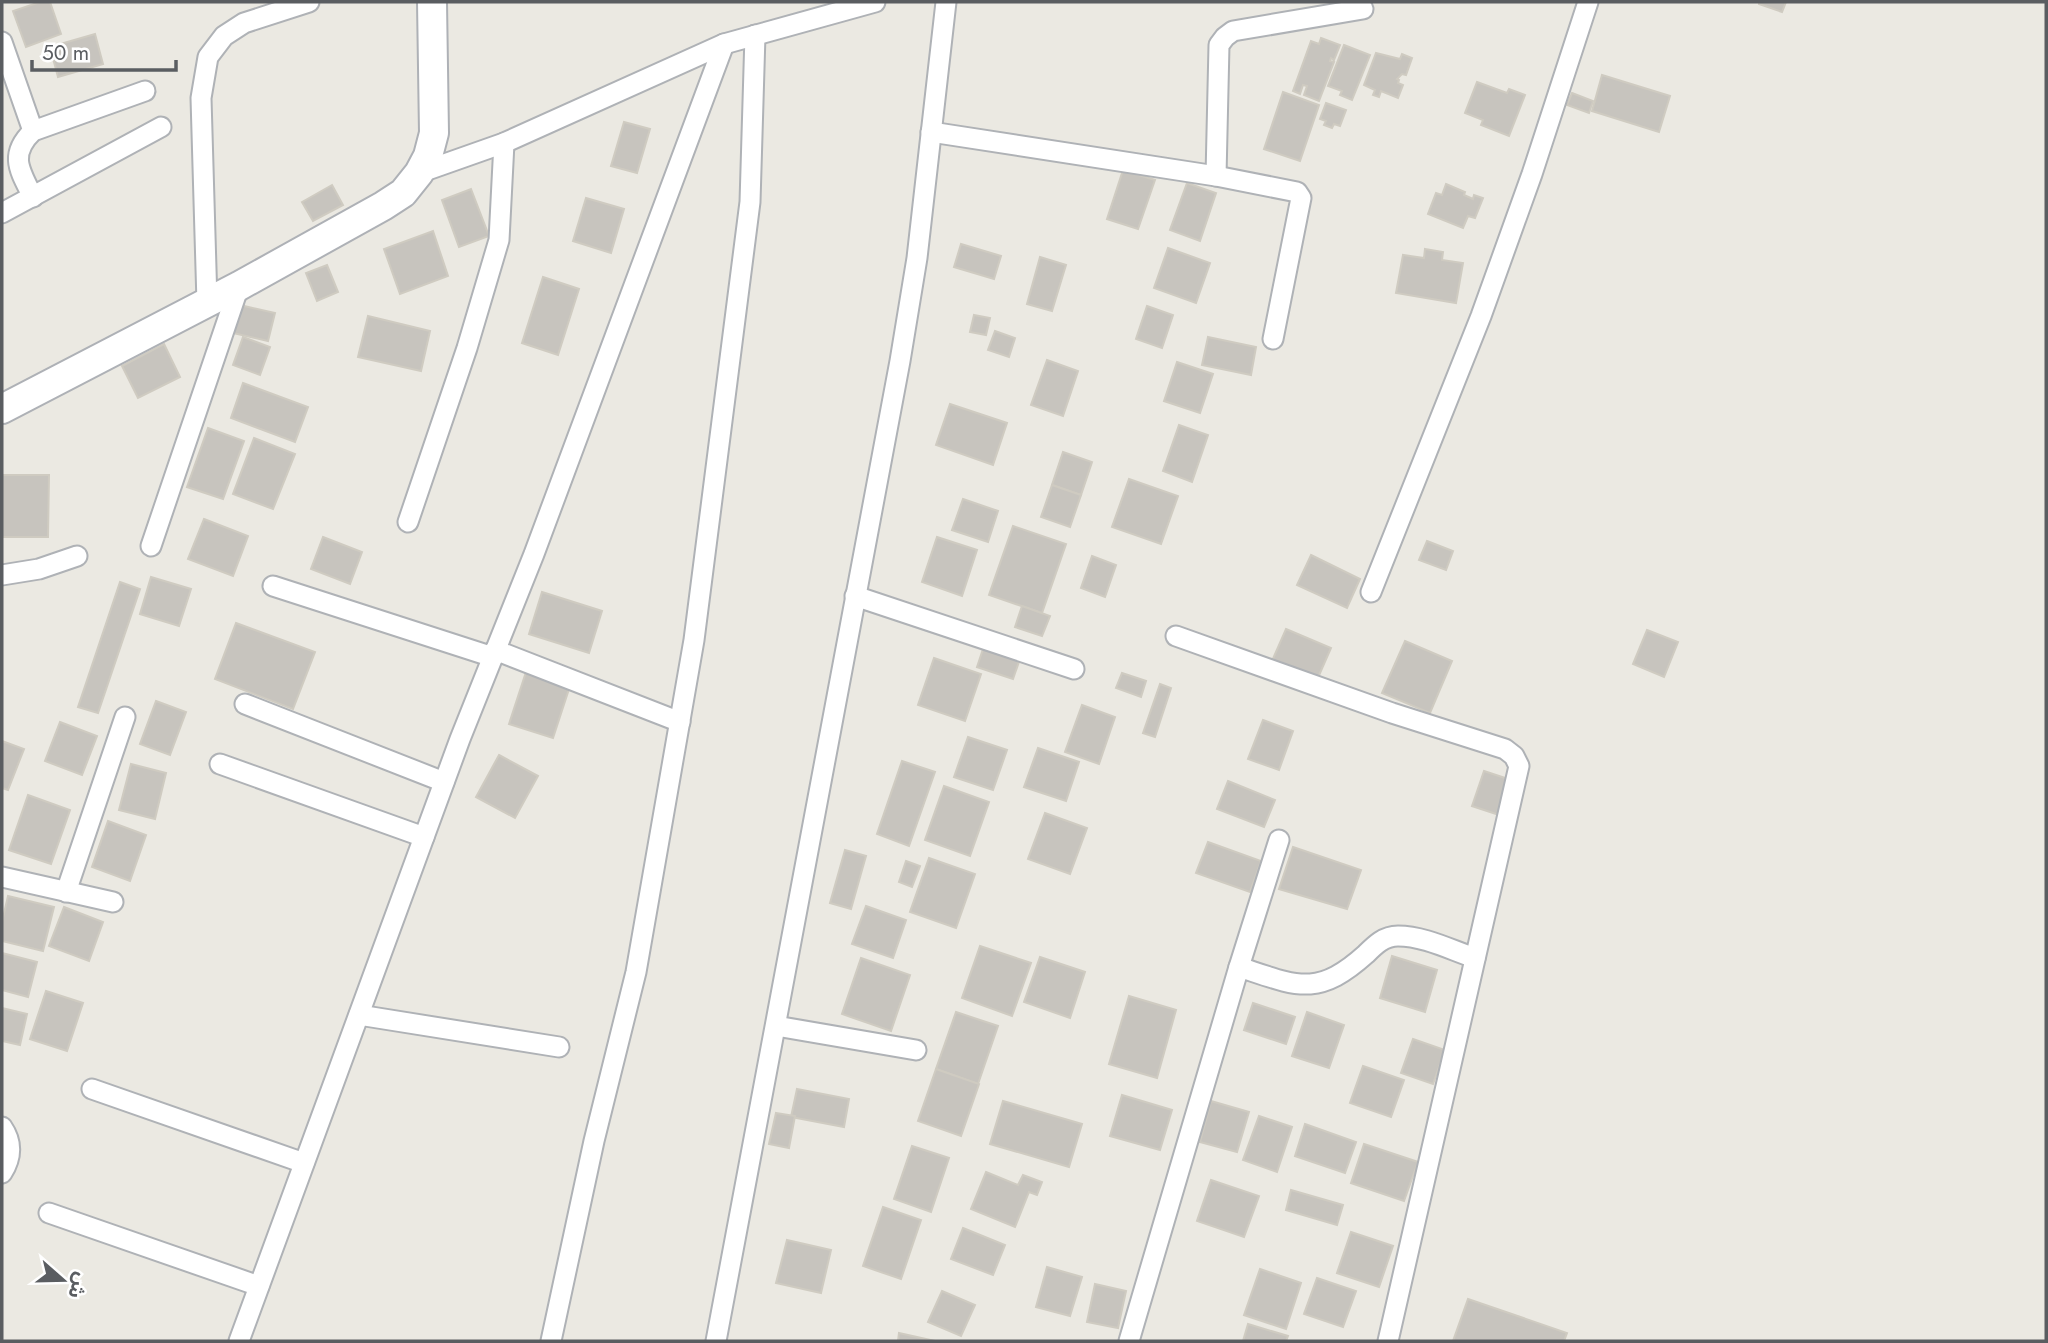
<svg xmlns="http://www.w3.org/2000/svg" width="2048" height="1343" font-family="Jost,'Noto Sans Arabic',sans-serif">
	<style>
		.building { fill: #c7c4be; stroke: #cfcbc1; stroke-width: 2 }
		.lines { fill: none; stroke-linecap: round; stroke-linejoin: round }
		.street-casing { stroke: #afb2b6; stroke-width: 23 }
		.secondary-casing { stroke: #aeb1b6; stroke-width: 32 }
		.street { stroke: #fff; stroke-width: 19 }
		.secondary { stroke: #fff; stroke-width: 28 }
	</style>
	<rect width="100%" height="100%" fill="#ebe9e2"/>
	<g class="building">
		<polygon points="40,2 50,2 61,34 26,47 13,11"/>
		<polygon points="1759,2 1786,2 1782,12 1759,4"/>
		<polygon points="95,34 103,64 58,77 50,47"/>
		<polygon points="1321,38 1340,45 1334,60 1331,58 1330,61 1334,62 1319,101 1304,95 1307,86 1303,85 1300,94 1293,91 1311,41 1319,44"/>
		<polygon points="1344,45 1370,55 1352,100 1340,95 1342,91 1328,86"/>
		<polygon points="1376,53 1400,59 1402,54 1412,58 1406,75 1402,74 1397,79 1399,80 1398,83 1403,85 1398,98 1381,91 1379,97 1373,95 1375,90 1364,85"/>
		<polygon points="1602,75 1670,96 1659,132 1592,111"/>
		<polygon points="1477,82 1507,93 1509,89 1525,95 1509,136 1481,125 1483,120 1465,113"/>
		<polygon points="1283,92 1319,105 1300,161 1264,149"/>
		<polygon points="1572,93 1593,101 1589,113 1567,105"/>
		<polygon points="1326,103 1346,110 1340,126 1334,124 1332,128 1324,125 1326,121 1320,119"/>
		<polygon points="624,122 650,129 637,173 611,166"/>
		<polygon points="1123,170 1155,180 1138,229 1107,219"/>
		<polygon points="1187,183 1216,193 1200,241 1170,230"/>
		<polygon points="1446,184 1465,192 1464,195 1473,199 1474,195 1483,198 1475,218 1468,216 1463,228 1428,214 1436,193 1442,195"/>
		<polygon points="332,185 343,205 313,221 302,202"/>
		<polygon points="471,189 489,236 459,247 442,200"/>
		<polygon points="586,198 624,209 611,253 573,241"/>
		<polygon points="433,231 448,276 400,294 384,249"/>
		<polygon points="961,244 1001,256 994,279 954,267"/>
		<polygon points="1168,248 1210,263 1196,303 1154,288"/>
		<polygon points="1425,249 1443,252 1442,260 1463,263 1456,303 1396,293 1403,255 1424,258"/>
		<polygon points="1040,257 1066,265 1052,311 1027,304"/>
		<polygon points="327,265 338,292 317,301 306,273"/>
		<polygon points="543,277 579,289 558,355 522,343"/>
		<polygon points="240,305 275,313 268,341 233,333"/>
		<polygon points="1147,306 1173,315 1162,348 1136,339"/>
		<polygon points="974,315 990,318 986,335 970,332"/>
		<polygon points="368,316 430,331 421,371 358,357"/>
		<polygon points="995,331 1015,338 1009,357 988,350"/>
		<polygon points="243,337 270,347 260,375 233,365"/>
		<polygon points="1208,337 1256,347 1251,375 1202,365"/>
		<polygon points="164,344 180,377 138,398 122,366"/>
		<polygon points="1047,360 1078,371 1063,416 1031,405"/>
		<polygon points="1177,362 1213,374 1200,413 1164,401"/>
		<polygon points="243,383 308,407 295,442 231,418"/>
		<polygon points="950,404 1007,423 993,465 936,445"/>
		<polygon points="1179,425 1208,435 1192,482 1163,471"/>
		<polygon points="208,428 244,441 223,499 187,487"/>
		<polygon points="254,438 295,454 273,509 233,494"/>
		<polygon points="1063,452 1092,462 1081,495 1052,485"/>
		<polygon points="2,475 49,475 48,537 2,537"/>
		<polygon points="1129,479 1178,496 1161,544 1112,527"/>
		<polygon points="1052,485 1081,495 1070,527 1041,517"/>
		<polygon points="963,499 998,511 988,542 952,530"/>
		<polygon points="204,519 248,536 233,576 188,559"/>
		<polygon points="1013,526 1066,544 1042,613 989,595"/>
		<polygon points="323,537 362,552 350,584 311,569"/>
		<polygon points="937,537 977,550 962,596 922,582"/>
		<polygon points="1427,541 1453,551 1446,570 1419,560"/>
		<polygon points="1311,555 1360,579 1347,608 1297,585"/>
		<polygon points="1092,556 1116,565 1105,597 1081,588"/>
		<polygon points="151,577 191,589 179,626 140,614"/>
		<polygon points="120,582 140,589 98,713 78,707"/>
		<polygon points="542,592 602,611 589,653 529,634"/>
		<polygon points="1022,606 1050,616 1042,636 1015,627"/>
		<polygon points="236,623 315,652 293,709 215,679"/>
		<polygon points="1286,629 1331,648 1317,680 1272,661"/>
		<polygon points="1647,630 1678,642 1664,677 1633,664"/>
		<polygon points="986,640 1022,653 1013,679 977,667"/>
		<polygon points="1405,641 1452,661 1430,713 1382,693"/>
		<polygon points="934,658 981,674 965,721 918,705"/>
		<polygon points="527,669 571,683 553,738 509,724"/>
		<polygon points="1122,673 1146,681 1141,697 1116,688"/>
		<polygon points="1160,684 1171,688 1155,737 1143,733"/>
		<polygon points="156,701 186,712 170,755 140,744"/>
		<polygon points="1082,705 1115,717 1099,764 1065,752"/>
		<polygon points="1263,720 1293,731 1279,770 1248,759"/>
		<polygon points="60,722 97,736 82,775 45,761"/>
		<polygon points="968,737 1007,750 993,790 954,777"/>
		<polygon points="2,741 24,749 8,790 2,788"/>
		<polygon points="1038,748 1079,762 1066,801 1024,787"/>
		<polygon points="499,755 538,776 515,818 476,797"/>
		<polygon points="902,761 935,772 909,846 877,834"/>
		<polygon points="131,764 166,773 155,819 119,810"/>
		<polygon points="1484,771 1511,780 1499,815 1472,806"/>
		<polygon points="1228,781 1275,800 1264,827 1217,809"/>
		<polygon points="944,786 989,802 970,856 925,840"/>
		<polygon points="28,795 70,810 51,864 9,850"/>
		<polygon points="1045,813 1087,828 1070,874 1028,859"/>
		<polygon points="108,821 146,835 130,881 92,867"/>
		<polygon points="1208,842 1261,861 1250,892 1196,873"/>
		<polygon points="1293,847 1361,870 1347,909 1279,889"/>
		<polygon points="845,850 866,856 851,909 830,903"/>
		<polygon points="929,858 975,874 956,928 910,912"/>
		<polygon points="906,861 920,866 912,887 899,882"/>
		<polygon points="8,896 54,907 43,951 2,941 2,922"/>
		<polygon points="866,906 906,920 893,958 852,944"/>
		<polygon points="64,907 103,922 89,961 49,946"/>
		<polygon points="980,946 1031,963 1012,1016 962,998"/>
		<polygon points="2,953 37,962 28,997 2,990"/>
		<polygon points="1392,956 1437,970 1425,1012 1380,998"/>
		<polygon points="1040,957 1085,972 1070,1018 1024,1002"/>
		<polygon points="861,958 910,975 891,1031 842,1014"/>
		<polygon points="46,991 83,1003 67,1051 30,1039"/>
		<polygon points="1129,996 1176,1010 1157,1078 1109,1064"/>
		<polygon points="1253,1003 1295,1017 1286,1044 1244,1030"/>
		<polygon points="2,1008 27,1014 20,1045 2,1041"/>
		<polygon points="956,1012 998,1026 978,1084 936,1069"/>
		<polygon points="1307,1012 1344,1025 1329,1068 1292,1056"/>
		<polygon points="1413,1039 1445,1050 1433,1084 1401,1073"/>
		<polygon points="1363,1066 1404,1080 1391,1117 1350,1103"/>
		<polygon points="936,1069 979,1084 961,1136 918,1121"/>
		<polygon points="797,1089 849,1099 844,1127 791,1117"/>
		<polygon points="1122,1095 1172,1110 1160,1150 1110,1136"/>
		<polygon points="1003,1101 1082,1124 1069,1167 990,1144"/>
		<polygon points="1211,1101 1249,1112 1237,1152 1200,1142"/>
		<polygon points="776,1113 795,1116 789,1148 769,1144"/>
		<polygon points="1259,1116 1292,1127 1277,1172 1243,1160"/>
		<polygon points="1305,1124 1356,1142 1345,1173 1295,1156"/>
		<polygon points="1364,1144 1418,1162 1404,1201 1351,1183"/>
		<polygon points="912,1146 949,1158 931,1212 894,1199"/>
		<polygon points="986,1172 1018,1185 1023,1175 1042,1182 1037,1195 1029,1192 1015,1227 971,1209"/>
		<polygon points="1211,1180 1259,1196 1244,1237 1197,1221"/>
		<polygon points="1291,1190 1343,1205 1337,1225 1286,1210"/>
		<polygon points="883,1207 921,1220 901,1279 863,1266"/>
		<polygon points="963,1228 1005,1245 993,1275 951,1259"/>
		<polygon points="1351,1232 1393,1246 1379,1287 1337,1273"/>
		<polygon points="787,1240 831,1250 821,1293 776,1283"/>
		<polygon points="1047,1267 1082,1277 1070,1316 1036,1307"/>
		<polygon points="1260,1269 1301,1283 1286,1329 1244,1315"/>
		<polygon points="1317,1278 1356,1291 1343,1327 1304,1314"/>
		<polygon points="1095,1284 1126,1291 1118,1328 1087,1322"/>
		<polygon points="942,1291 975,1305 961,1336 928,1322"/>
		<polygon points="1468,1299 1567,1333 1564,1341 1453,1341"/>
		<polygon points="1248,1324 1288,1336 1286,1341 1243,1341"/>
		<polygon points="899,1333 935,1341 898,1341"/>
	</g>
	<g class="lines">
		<defs>
			<g id="street">
				<polyline points="2,42 33,131"/>
				<polyline points="931,132 1216,176 1297,192 1301,198 1273,339"/>
				<polyline points="419,173 504,143 724,44 875,2"/>
				<polyline points="1216,176 1219,45 1225,37 1233,31 1363,9"/>
				<path d="M33 197C20 171 8 155 33 131L145 91"/>
				<polyline points="2,213 161,127"/>
				<polyline points="207,303 201,98 208,57 224,36 244,23 309,2"/>
				<polyline points="408,522 467,348 499,240 504,143"/>
				<polyline points="151,546 239,286"/>
				<polyline points="2,575 39,569 77,556"/>
				<polyline points="273,586 493,657"/>
				<polyline points="1371,592 1481,316 1532,174 1588,2"/>
				<polyline points="855,596 1074,669"/>
				<polyline points="1176,636 1392,713 1505,749 1514,756 1519,766 1388,1341"/>
				<polyline points="495,650 680,722"/>
				<polyline points="245,704 444,782"/>
				<polyline points="220,764 424,837"/>
				<polyline points="2,877 113,902"/>
				<polyline points="66,892 125,717"/>
				<polyline points="1239,967 1279,840"/>
				<polyline points="359,1015 559,1047"/>
				<polyline points="776,1026 916,1050"/>
				<polyline points="92,1089 304,1163"/>
				<path d="M2 1127C13 1143 12 1157 2 1173"/>
				<polyline points="49,1213 259,1286"/>
				<polyline points="239,1341 460,739 534,554 724,44"/>
				<polyline points="551,1341 594,1141 636,972 694,640 750,202 755,35"/>
				<polyline points="716,1341 900,361 917,258 946,2"/>
				<path d="M1129 1341 1239 967C1297 986 1317 998 1366 954 1375 945 1384 936 1398 936 1424 936 1451 950 1475 958"/>
			</g>
			<polyline id="secondary" points="2,409 239,286 383,206 403,193 419,173 428,156 434,133 432,2"/>
		</defs>
		<use href="#street" class="street-casing"/>
		<use href="#secondary" class="secondary-casing"/>
		<use href="#street" class="street"/>
		<use href="#secondary" class="secondary"/>
	</g>
	<rect width="2048" height="1343" fill="none" stroke="#5a5d61" stroke-width="7"/>
	<g transform="translate(63 1280) rotate(110)" stroke="#ffffff" stroke-width="5" paint-order="stroke">
	<path d="M0-5L12 26L0 18L-12 26Z" fill="#5a5d61"/>
	<text y="-10" font-size="19" font-weight="bold" text-anchor="middle" fill="#5a5d61">ش</text>
	</g>
	<path d="M32 60v10h144v-10" fill="none" stroke="#5a5d61" stroke-width="3.5"/>
	<text x="42" y="60" font-size="21" fill="#5a5d61" stroke="#ffffff" stroke-width="5" paint-order="stroke">50 m</text>
</svg>
